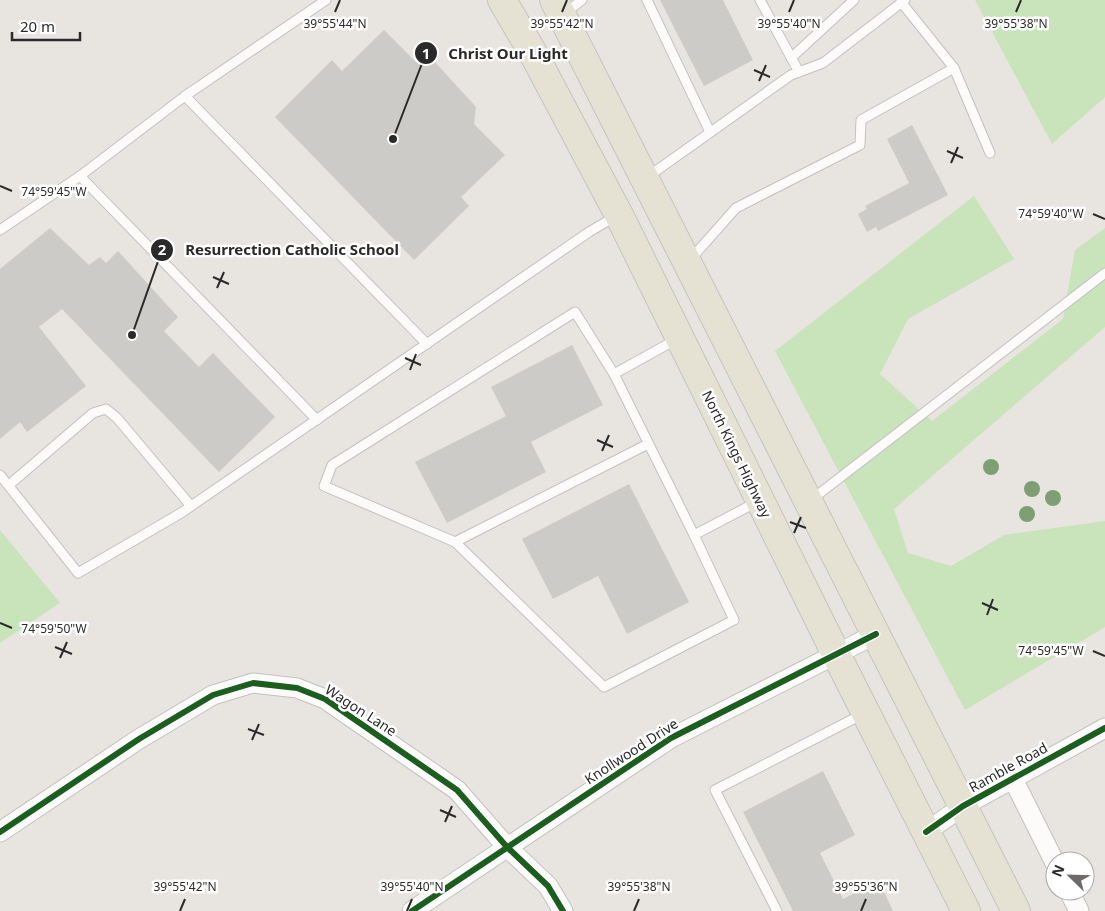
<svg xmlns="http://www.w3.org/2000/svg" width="1105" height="911" font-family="'Noto Sans',sans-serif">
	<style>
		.green { fill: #c9e3ba }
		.building { fill: #cdcbc7 }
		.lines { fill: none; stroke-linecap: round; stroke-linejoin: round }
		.service-casing { stroke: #c2c1c1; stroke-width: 11 }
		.minor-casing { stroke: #c2c1c1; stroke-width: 21 }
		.primary-casing { stroke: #c4c3c1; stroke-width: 30 }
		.service { stroke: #fcfbfa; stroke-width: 9 }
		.minor { stroke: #fcfbfa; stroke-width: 19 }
		.primary { stroke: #e5e2d4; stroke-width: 28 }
		.cycleway-casing { stroke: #fff; stroke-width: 9 }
		.cycleway { stroke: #1b5e20; stroke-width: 6 }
		.tree { fill: #7e9f74 }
		.ticks { fill: none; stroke: #2a2a2a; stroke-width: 2 }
		.labels { text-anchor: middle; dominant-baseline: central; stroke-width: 5; stroke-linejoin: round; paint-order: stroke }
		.street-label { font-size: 14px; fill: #2a2a2a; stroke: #fff }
		.ticks-label { font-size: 12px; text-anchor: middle; fill: #2a2a2a; stroke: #fff; stroke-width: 5; stroke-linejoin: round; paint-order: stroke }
		.leader { fill: none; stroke: #2a2a2a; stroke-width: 2 }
		.callout-dot { fill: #2a2a2a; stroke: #fff; stroke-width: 2 }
		.mark-label { font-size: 15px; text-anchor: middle; font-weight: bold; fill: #fff }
		.callout-label { font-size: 15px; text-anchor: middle; font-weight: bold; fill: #2a2a2a; stroke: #fff; stroke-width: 5; stroke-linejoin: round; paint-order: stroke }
	</style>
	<rect width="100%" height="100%" fill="#e8e5e0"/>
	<g class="green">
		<polygon points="975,0 1105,0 1105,97 1052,144"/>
		<polygon points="974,196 1014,259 908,319 880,374 932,421 1063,319 1075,250 1105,228 1105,327 894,509 908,553 951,566 1004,535 1105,521 1105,627 965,710 775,351"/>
		<polygon points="0,530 60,603 0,643"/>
	</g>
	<g class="building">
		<polygon points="660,0 723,0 753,60 704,86"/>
		<polygon points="384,30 416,62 434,61 476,107 474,124 505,155 461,197 469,206 414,260 275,117 332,60 342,71"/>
		<polygon points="912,125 948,195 878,231 876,227 867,232 858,214 867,209 865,206 909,183 887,139"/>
		<polygon points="50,228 89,265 100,257 106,263 118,251 178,317 164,331 199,367 213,353 275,417 219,472 62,309 39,327 86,386 27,432 20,422 0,439 0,269"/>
		<polygon points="572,345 603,405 531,442 546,472 447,523 415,462 506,416 491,387"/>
		<polygon points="629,484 689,602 627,634 598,576 553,599 522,539"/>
		<polygon points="823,771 855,835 820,853 843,899 879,881 893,911 793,911 743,812"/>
	</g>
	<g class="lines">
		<defs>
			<g id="service">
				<polyline points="647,0 710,132"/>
				<polyline points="760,0 799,72"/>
				<polyline points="901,2 954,68 990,153"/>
				<polyline points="564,14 582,0"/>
				<polyline points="791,58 854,0"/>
				<polyline points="185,96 427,344"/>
				<polyline points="80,176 317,420"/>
				<polyline points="646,178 791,75 823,63 905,0"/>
				<polyline points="0,230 80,176 185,96 326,0"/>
				<polyline points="689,261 736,208 860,145 861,120 954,68"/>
				<polyline points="677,339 614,374 694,535 757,502"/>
				<polyline points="614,374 575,312 332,465 324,486 455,542 604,687 734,620 694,535"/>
				<polyline points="0,475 78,573 181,513 589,232 616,216"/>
				<polyline points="9,485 93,413 106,409 117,418 191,506"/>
				<polyline points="811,500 1105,273"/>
				<polyline points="455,542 648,444"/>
				<polyline points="777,911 715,790 863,714"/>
			</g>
			<g id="minor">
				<polyline points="1013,779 1055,863"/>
				<polyline points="0,832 139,739 213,695 253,683 297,688 325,699 457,790 507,847 548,886 563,911"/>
				<polyline points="926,832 963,806 1105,728"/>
				<polyline points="1069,891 1079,911"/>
				<polyline points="412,911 671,738 876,634"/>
			</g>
			<g id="primary">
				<polyline points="502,0 533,53 619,215 836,654 966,911"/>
				<polyline points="554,0 1016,911"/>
			</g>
		</defs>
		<use href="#service" class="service-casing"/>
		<use href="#minor" class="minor-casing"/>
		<use href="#primary" class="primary-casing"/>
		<use href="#service" class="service"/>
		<use href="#minor" class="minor"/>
		<use href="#primary" class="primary"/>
		<defs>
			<g id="cycleway">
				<polyline points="0,832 139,739 213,695 253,683 297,688 325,699 457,790 507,847 548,886 563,911"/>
				<polyline points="926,832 963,806 1105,728"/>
				<polyline points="412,911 671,738 876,634"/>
			</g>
		</defs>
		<use href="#cycleway" class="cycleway-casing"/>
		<use href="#cycleway" class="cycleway"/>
	</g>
	<g class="tree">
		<circle cx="991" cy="467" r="8"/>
		<circle cx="1032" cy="489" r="8"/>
		<circle cx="1053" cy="498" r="8"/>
		<circle cx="1027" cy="514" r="8"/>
	</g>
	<path class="ticks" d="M335 12 340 0M562 12 567 0M789 12 794 0M1016 12 1021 0M754 70 770 77M759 81 766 65M947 151 963 158M951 163 958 147M0 186 12 191M1093 214 1105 219M213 277 229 284M217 288 224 272M405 358 421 365M410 370 416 354M597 440 613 447M602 451 609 435M790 522 806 528M794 533 801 517M982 603 998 610M987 615 993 599M0 623 12 628M55 647 72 654M1093 651 1105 656M60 658 67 642M248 729 264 735M252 740 259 724M440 810 456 817M445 822 452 806M180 911 185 899M407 911 412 899M634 911 639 899M861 911 866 899"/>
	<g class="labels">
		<g class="street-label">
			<text transform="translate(737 454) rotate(64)">North Kings Highway</text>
			<text transform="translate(361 710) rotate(33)">Wagon Lane</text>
			<text transform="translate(631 751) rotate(-33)">Knollwood Drive</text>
			<text transform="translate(1008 767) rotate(-29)">Ramble Road</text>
		</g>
	</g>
	<g class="ticks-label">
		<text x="789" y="28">39°55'40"N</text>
		<text x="335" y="28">39°55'44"N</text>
		<text x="562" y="28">39°55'42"N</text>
		<text x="1016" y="28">39°55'38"N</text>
		<text x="54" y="196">74°59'45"W</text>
		<text x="1051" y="218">74°59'40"W</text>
		<text x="54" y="633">74°59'50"W</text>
		<text x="1051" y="655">74°59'45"W</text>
		<text x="185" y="891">39°55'42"N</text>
		<text x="412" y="891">39°55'40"N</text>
		<text x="639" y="891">39°55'38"N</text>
		<text x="866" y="891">39°55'36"N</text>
	</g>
	<path class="leader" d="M393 139L426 53M132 335L162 250"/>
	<g class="callout-dot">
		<circle cx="393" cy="139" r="5"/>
		<circle cx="132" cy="335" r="5"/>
		<circle cx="426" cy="53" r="12"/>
		<circle cx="162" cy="250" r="12"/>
	</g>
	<g class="mark-label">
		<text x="426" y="59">1</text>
		<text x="162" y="255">2</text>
	</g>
	<g class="callout-label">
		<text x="508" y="59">Christ Our Light</text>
		<text x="292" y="255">Resurrection Catholic School</text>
	</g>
	<g transform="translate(1070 876) rotate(293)"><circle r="24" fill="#ffffff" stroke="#aaaaaa"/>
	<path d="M0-4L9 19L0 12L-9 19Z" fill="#6c6b6a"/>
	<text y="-8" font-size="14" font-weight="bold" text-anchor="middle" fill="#2a2a2a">N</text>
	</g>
	<path d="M12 32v8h68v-8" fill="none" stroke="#2a2a2a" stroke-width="2.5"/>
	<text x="20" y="32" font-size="15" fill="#2a2a2a" stroke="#ffffff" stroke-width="4" paint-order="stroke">20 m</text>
</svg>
